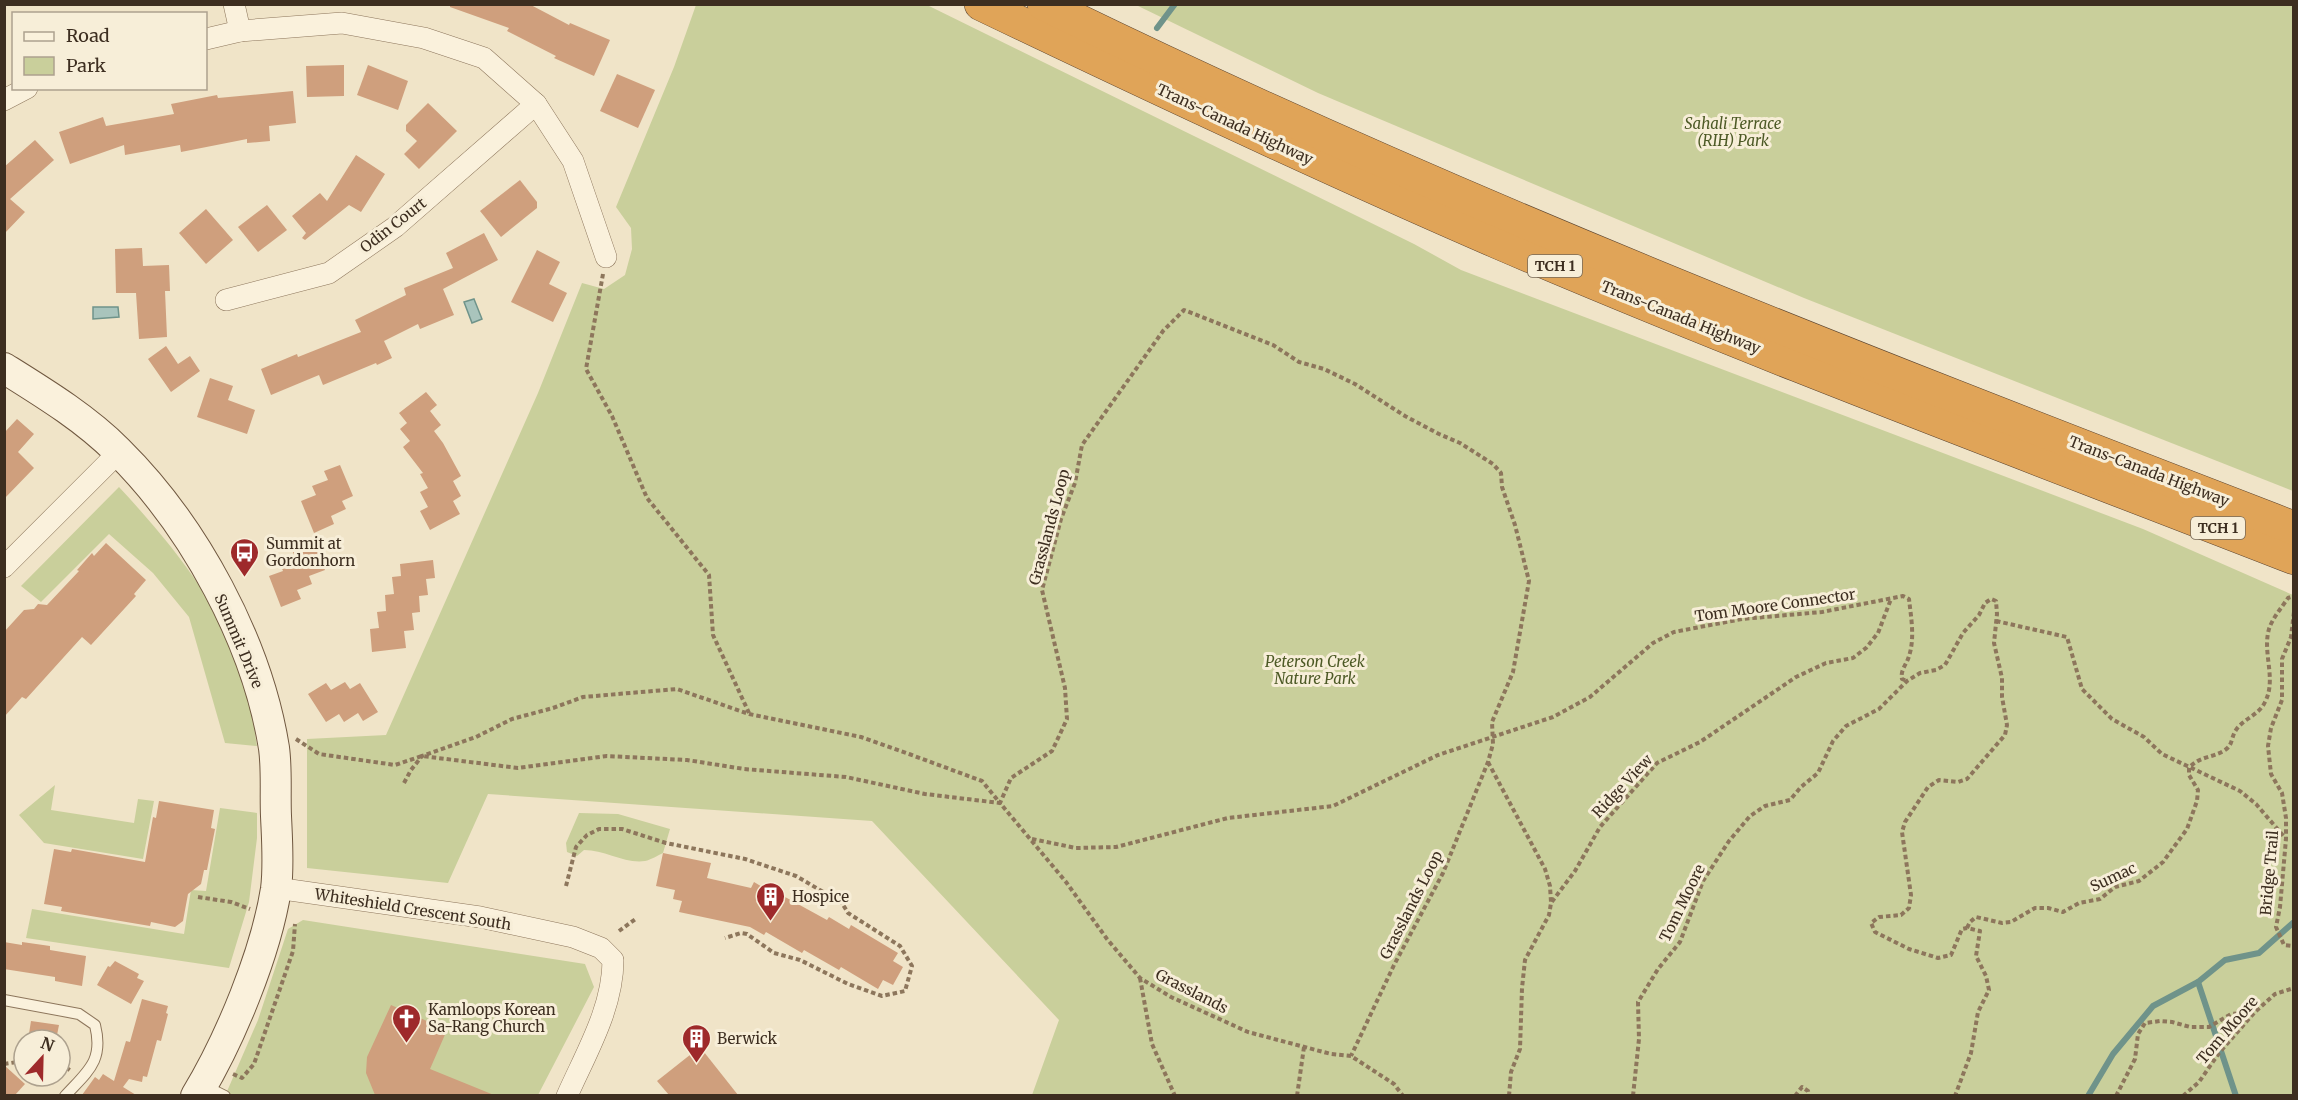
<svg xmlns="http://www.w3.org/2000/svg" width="2298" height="1100" font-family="Merriweather,serif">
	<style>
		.green { fill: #c9cf9b }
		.water { fill: #a9c4bc; stroke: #6f938a; stroke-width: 1.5 }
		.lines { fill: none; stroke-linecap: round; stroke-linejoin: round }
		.stream { stroke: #6f938a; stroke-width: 6 }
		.building { fill: #cf9f7d }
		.lane-casing { stroke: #8d765c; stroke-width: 12 }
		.street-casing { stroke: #8d765c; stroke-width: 22 }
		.secondary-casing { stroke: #6f573f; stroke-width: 32 }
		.highway-casing { stroke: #5b4430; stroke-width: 34 }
		.path { stroke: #8d765c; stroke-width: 4; stroke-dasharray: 4.5 3; stroke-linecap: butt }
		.lane { stroke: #faf1dc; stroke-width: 10 }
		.street { stroke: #faf1dc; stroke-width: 21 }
		.secondary { stroke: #faf1dc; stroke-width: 30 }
		.highway { stroke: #e0a458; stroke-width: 33 }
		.labels { text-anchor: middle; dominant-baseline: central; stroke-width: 6; stroke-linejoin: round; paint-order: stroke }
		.shield { fill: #f7eed8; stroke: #756857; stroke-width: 1.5 }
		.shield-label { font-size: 14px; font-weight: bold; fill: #3d2e20 }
		.park-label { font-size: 15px; font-style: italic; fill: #4d5a26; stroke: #f7eed8 }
		.street-label { font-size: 15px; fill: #3d2e20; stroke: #f7eed8 }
		.poi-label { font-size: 15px; fill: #3d2e20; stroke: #f7eed8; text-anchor: start }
	</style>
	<rect width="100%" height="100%" fill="#f0e4c8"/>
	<g class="green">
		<polygon points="696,5 927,5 1414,244 1461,270 2143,529 2293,595 2293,1095 1032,1095 1059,1020 872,821 488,794 448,883 307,868 307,739 386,735 538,393 582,283 604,289 625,275 632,249 631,228 616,207 674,67"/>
		<polygon points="1136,5 2293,5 2293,491 1804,298 1318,93"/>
		<path d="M119 487C169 541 223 606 245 678 252 699 253 724 257 746L225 743 189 617 153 573 109 534 41 602 21 586Z"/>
		<polygon points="55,785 51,810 134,823 138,799 154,801 143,859 44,843 19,815"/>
		<polygon points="220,808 257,813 257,838 249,902 229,968 26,938 32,909 184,934 191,890 206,891"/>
		<path d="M579 813 618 814 670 829 663 853C658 855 651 860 645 861 625 864 605 850 584 850L577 856 567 852 566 843Z"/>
		<polygon points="303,920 585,964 594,987 538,1095 225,1096 258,1020 288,929"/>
	</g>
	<g class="water">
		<polygon points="474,299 482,319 472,323 464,302"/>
		<polygon points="93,307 118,307 119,317 93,319"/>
	</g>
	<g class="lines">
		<g class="stream">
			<polyline points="1157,28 1175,4"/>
			<polyline points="2198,982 2236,1096"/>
			<polyline points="2088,1096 2113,1054 2153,1006 2198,982 2225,960 2259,953 2294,922"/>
		</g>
	</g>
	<g class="building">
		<polygon points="450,4 529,4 569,25 570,23 610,40 594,76 554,58 556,56 507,31 509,28 450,7"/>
		<polygon points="344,65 344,96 307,97 306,66"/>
		<polygon points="368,65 408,81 398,110 357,95"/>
		<polygon points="617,74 655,90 638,128 600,111"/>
		<polygon points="293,91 296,123 269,126 270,141 247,143 247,139 181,152 180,145 125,155 124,145 70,164 59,132 103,117 106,126 174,114 171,104 217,95 218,98"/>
		<polygon points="428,103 457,131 419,169 404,154 417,141 406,131 406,125"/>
		<polygon points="35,140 54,160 10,199 25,212 4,234 4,167"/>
		<polygon points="356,155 385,174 361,212 349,205 305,240 302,238 306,233 292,216 320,193 327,201"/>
		<polygon points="520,180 537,202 537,208 501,237 480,211"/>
		<polygon points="267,205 287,230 258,252 238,227"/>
		<polygon points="206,209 233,240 206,264 179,233"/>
		<polygon points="484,233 498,260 443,289 454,315 420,329 418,324 384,341 392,358 377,365 376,363 323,385 319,375 271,395 261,369 297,354 298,357 361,332 355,320 406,295 404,288 453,268 446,253"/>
		<polygon points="142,248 143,266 169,265 170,291 165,291 167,337 139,339 136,293 116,293 115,249"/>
		<polygon points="537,250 560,262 549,284 567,293 553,322 511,302"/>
		<polygon points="166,346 178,364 190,356 200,371 171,392 148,359"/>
		<polygon points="210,378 233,386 228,400 255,410 247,434 197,417"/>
		<polygon points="426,392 437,405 430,411 441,425 434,431 443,443 461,476 453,481 461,496 453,501 460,514 430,530 420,511 428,507 420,492 428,488 420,474 423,473 403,447 410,441 400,429 407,423 399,413"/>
		<polygon points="17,419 34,434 18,452 34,468 4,499 4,433"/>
		<polygon points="340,465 353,496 342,501 346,509 331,516 334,524 314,533 301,501 316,495 312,486 328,480 324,471"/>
		<polygon points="312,538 325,570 309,576 312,584 297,590 301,599 281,607 269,576 283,571 279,561 294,555 291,546"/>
		<polygon points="106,543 146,580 134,594 136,596 91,645 82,637 26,699 22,697 4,717 4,632 24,610 34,609 38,604 47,605 79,571 77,570 92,553 94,556"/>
		<polygon points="433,560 435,578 426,579 428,595 419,596 420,612 412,613 414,630 404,631 406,648 372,652 370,629 379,628 377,612 386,611 385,595 394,594 392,577 401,576 400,564"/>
		<polygon points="345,682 350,689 360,683 378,712 363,721 358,713 344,722 339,714 326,722 308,694 326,683 331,690"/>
		<polygon points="159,801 214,810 211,828 215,829 207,870 204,870 201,884 188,894 183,921 175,927 151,922 150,926 61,911 62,907 44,904 54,849 71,852 72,849 145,862 153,817 156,818"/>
		<polygon points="663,853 711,863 707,878 751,888 754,882 774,894 776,892 827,920 829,917 849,929 851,925 898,953 893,961 903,967 893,985 883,980 878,989 841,967 839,970 804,950 802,953 766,932 764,935 750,927 679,912 682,901 673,899 675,890 656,886"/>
		<polygon points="4,942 22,945 22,942 50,946 50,950 86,956 82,986 55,981 55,977 4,969"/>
		<polygon points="115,961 139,974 137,978 144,981 131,1004 97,985 108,966 110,967"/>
		<polygon points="142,999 168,1006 166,1013 168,1014 161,1041 157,1040 147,1077 143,1076 142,1082 129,1079 123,1087 136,1095 82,1095 95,1077 99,1080 103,1074 114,1081 126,1041 130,1042"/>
		<polygon points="391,1005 447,1030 430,1069 494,1095 375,1095 366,1073 367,1057"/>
		<polygon points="31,1021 59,1025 56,1040 28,1040"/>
		<polygon points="700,1047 738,1095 669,1095 657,1081"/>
		<polygon points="4,1065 25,1084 15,1095 4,1095"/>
	</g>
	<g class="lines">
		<defs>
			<g id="lane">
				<path d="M4 1000 79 1014 95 1025C104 1061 88 1071 65 1096"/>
				<polyline points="203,1085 225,1096"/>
			</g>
			<g id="street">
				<polyline points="234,4 240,31"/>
				<polyline points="206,39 240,31 342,23 424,38 484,58 536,104 573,161 606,257"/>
				<polyline points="4,100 27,88"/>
				<polyline points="226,300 329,273 395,227 536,104"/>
				<polyline points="4,567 119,452"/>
				<path d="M276 888 480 917 573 937 601 948 613 960C613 1008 586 1053 567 1096"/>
			</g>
			<path id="secondary" d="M4 368C44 393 85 418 118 451 194 526 257 642 274 748 277 770 275 794 276 816 277 839 279 866 276 889 266 953 230 1040 196 1096"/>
			<g id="highway">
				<path d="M981 4C1152 86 1322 166 1495 241 1758 354 2027 454 2294 558"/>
				<path d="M1044 4C1450 203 1872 365 2294 528"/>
			</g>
		</defs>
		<use href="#lane" class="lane-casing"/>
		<use href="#street" class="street-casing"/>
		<use href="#secondary" class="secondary-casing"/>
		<use href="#highway" class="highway-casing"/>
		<g class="path">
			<polyline points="603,274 586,369 612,416 647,498 709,575 713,635 749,713"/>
			<polyline points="2294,612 2291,637 2282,659 2282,700 2271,728 2268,746 2271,774 2282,793 2286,818 2286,839 2280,907 2276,927 2284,945 2294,946"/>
			<polyline points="1996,621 2067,637 2082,689 2112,719 2144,737 2162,754 2240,791 2256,804 2286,839"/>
			<polyline points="296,739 319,754 395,765 422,756 518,768 607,756 687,760 744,769 846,777 925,794 1000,803 1066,882 1107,939 1140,978 1171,997 1248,1032 1331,1054 1351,1056 1394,1084 1403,1096"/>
			<polyline points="1488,762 1545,869 1550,886 1551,902"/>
			<polyline points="404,783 411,770 422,756 476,737 512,719 553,708 583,697 677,689 749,714 861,737 909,754 982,781 1000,803 1011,778 1052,751 1067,719 1065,688 1042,590 1061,519 1075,483 1082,445 1163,331 1184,310 1273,345 1299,362 1324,369 1355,384 1405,416 1439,434 1460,443 1493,464 1501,473 1502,487 1515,525 1529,581 1513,672 1492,722 1493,744 1488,762 1443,873 1394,965 1351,1056"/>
			<path d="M1032 839 1076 848 1116 847 1228 818 1333 806 1438 755 1553 717 1590 697 1653 643 1674 632 1742 619 1822 612 1903 596 1909 599C1911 617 1915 638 1909 656 1907 664 1900 670 1902 679L1907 681"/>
			<polyline points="566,886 576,847 587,835 599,829 622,829 666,843 745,859 796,876 842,903 848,913 900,946 912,966 905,991 882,996 848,984 800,960 774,953 747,934 741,933 725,938"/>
			<polyline points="198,897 231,902 250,909"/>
			<path d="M1967 928 1970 922 1976 917 2002 923 2011 922 2035 908H2048L2063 912 2079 903 2100 899 2115 887 2139 881 2163 862 2187 829 2197 801 2198 790 2189 775V768C2199 756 2213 758 2225 750 2233 745 2231 737 2236 730 2243 719 2259 715 2265 702 2277 679 2262 653 2269 629 2272 619 2282 607 2288 598L2294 596"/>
			<polyline points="619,931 637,918"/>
			<polyline points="1140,978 1152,1044 1175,1096"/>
			<polyline points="60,1063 71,1071"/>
			<polyline points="4,1064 24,1061"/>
			<polyline points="233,1074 242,1078 254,1064 293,951 295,924"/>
			<polyline points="1297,1096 1304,1047"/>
			<polyline points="1509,1096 1511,1072 1520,1049 1522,988 1525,960 1549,915 1551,903 1575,871 1600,827 1657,763 1700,742 1796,677 1826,663 1853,658 1866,648 1878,633 1891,599"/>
			<polyline points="1633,1096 1639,1039 1638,1002 1658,969 1680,942 1703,881 1729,841 1750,816 1765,806 1790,800 1801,787 1818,773 1833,741 1846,726 1879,709 1907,681 1920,673 1936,670 1945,665 1963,633 1979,615 1985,603 1991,599 1996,601 1997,614 1994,643 2002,678 2002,697 2007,725 2005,735 1967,779 1958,782 1939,780 1928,787 1905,822 1902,832 1911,895 1909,908 1901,915 1879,917 1871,923 1875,932 1909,949 1938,958 1951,955 1962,929 1967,928 1980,931 1976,956 1986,976 1989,990 1978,1012 1971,1053 1955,1096"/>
			<polyline points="1795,1096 1802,1087 1808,1091 1809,1096"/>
			<polyline points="2116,1096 2135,1059 2138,1034 2145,1023 2160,1021 2172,1022 2190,1027 2209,1027 2231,1014 2255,1012"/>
			<polyline points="2183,1096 2199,1082 2219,1053 2255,1012 2275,994 2294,988"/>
		</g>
		<use href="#lane" class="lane"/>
		<use href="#street" class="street"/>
		<use href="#secondary" class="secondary"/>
		<use href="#highway" class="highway"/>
	</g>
	<defs>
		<symbol id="bus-pin" viewBox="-11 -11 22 30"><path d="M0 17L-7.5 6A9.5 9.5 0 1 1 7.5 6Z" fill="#9e2a2b" stroke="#f7eed8"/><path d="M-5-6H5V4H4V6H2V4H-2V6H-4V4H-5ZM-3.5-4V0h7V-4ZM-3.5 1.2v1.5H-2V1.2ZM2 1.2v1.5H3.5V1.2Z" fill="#fff"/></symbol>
		<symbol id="building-pin" viewBox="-11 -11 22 30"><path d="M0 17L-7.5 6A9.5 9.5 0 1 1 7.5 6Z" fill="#9e2a2b" stroke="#f7eed8"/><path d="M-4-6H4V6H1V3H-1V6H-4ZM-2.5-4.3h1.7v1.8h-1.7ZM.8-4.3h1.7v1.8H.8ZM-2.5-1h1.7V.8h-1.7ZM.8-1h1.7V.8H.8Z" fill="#fff"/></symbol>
		<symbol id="church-pin" viewBox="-11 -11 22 30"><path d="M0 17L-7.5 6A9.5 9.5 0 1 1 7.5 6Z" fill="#9e2a2b" stroke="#f7eed8"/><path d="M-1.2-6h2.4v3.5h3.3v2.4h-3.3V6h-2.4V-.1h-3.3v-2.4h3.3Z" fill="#fff"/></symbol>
	</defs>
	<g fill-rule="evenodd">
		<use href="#bus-pin" x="228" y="536" width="33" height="45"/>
		<use href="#building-pin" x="754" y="880" width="33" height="45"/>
		<use href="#church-pin" x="390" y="1002" width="33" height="45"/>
		<use href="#building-pin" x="680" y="1022" width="33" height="45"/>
	</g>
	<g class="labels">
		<g class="shield">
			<rect x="1528" y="255" width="54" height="22" rx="4.5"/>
			<rect x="2191" y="517" width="54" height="22" rx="4.5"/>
		</g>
		<g class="shield-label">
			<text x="1555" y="266">TCH 1</text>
			<text x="2218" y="528">TCH 1</text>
		</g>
		<g class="park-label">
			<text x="1733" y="123">Sahali Terrace<tspan x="1733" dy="17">(RIH) Park</tspan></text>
			<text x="1315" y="661">Peterson Creek<tspan x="1315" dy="17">Nature Park</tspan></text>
		</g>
		<g class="street-label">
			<text transform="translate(1235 124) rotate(25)">Trans-Canada Highway</text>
			<text transform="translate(393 225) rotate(-38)">Odin Court</text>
			<text transform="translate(1681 317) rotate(22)">Trans-Canada Highway</text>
			<text transform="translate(2149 471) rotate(21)">Trans-Canada Highway</text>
			<text transform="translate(1049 527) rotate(-75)">Grasslands Loop</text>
			<text transform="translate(1775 605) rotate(-8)">Tom Moore Connector</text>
			<text transform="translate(239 641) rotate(67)">Summit Drive</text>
			<text transform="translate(1622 786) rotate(-47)">Ridge View</text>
			<text transform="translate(2269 873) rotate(-85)">Bridge Trail</text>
			<text transform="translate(2113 877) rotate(-25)">Sumac</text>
			<text transform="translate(1682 903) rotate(-64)">Tom Moore</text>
			<text transform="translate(1411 905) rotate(-63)">Grasslands Loop</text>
			<text transform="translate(413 909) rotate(9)">Whiteshield Crescent South</text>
			<text transform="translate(1192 991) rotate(27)">Grasslands</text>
			<text transform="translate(2227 1030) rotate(-49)">Tom Moore</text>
		</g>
		<g class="poi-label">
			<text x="266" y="543">Summit at<tspan x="266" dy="17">Gordonhorn</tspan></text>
			<text x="792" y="896">Hospice</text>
			<text x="428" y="1009">Kamloops Korean<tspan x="428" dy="17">Sa-Rang Church</tspan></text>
			<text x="717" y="1038">Berwick</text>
		</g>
	</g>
	<rect width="2298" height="1100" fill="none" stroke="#3d2e20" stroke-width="12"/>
	<rect x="12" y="12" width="195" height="78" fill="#f7eed8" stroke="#ada18e" stroke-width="1.5"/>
	<rect x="24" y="32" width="30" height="9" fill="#faf1dc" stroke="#ada18e" stroke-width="1.5"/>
	<text x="66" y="42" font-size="18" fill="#3d2e20">Road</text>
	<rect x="24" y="57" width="30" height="18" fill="#c9cf9b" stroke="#ada18e" stroke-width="1.5"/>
	<text x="66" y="72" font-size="18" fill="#3d2e20">Park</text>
	<g transform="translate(42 1058) rotate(22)"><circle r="28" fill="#f7eed8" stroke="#ada18e" stroke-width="1.5"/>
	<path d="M0-4.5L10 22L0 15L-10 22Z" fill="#9e2a2b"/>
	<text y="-9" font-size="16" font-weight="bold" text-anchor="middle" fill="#3d2e20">N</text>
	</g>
</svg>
